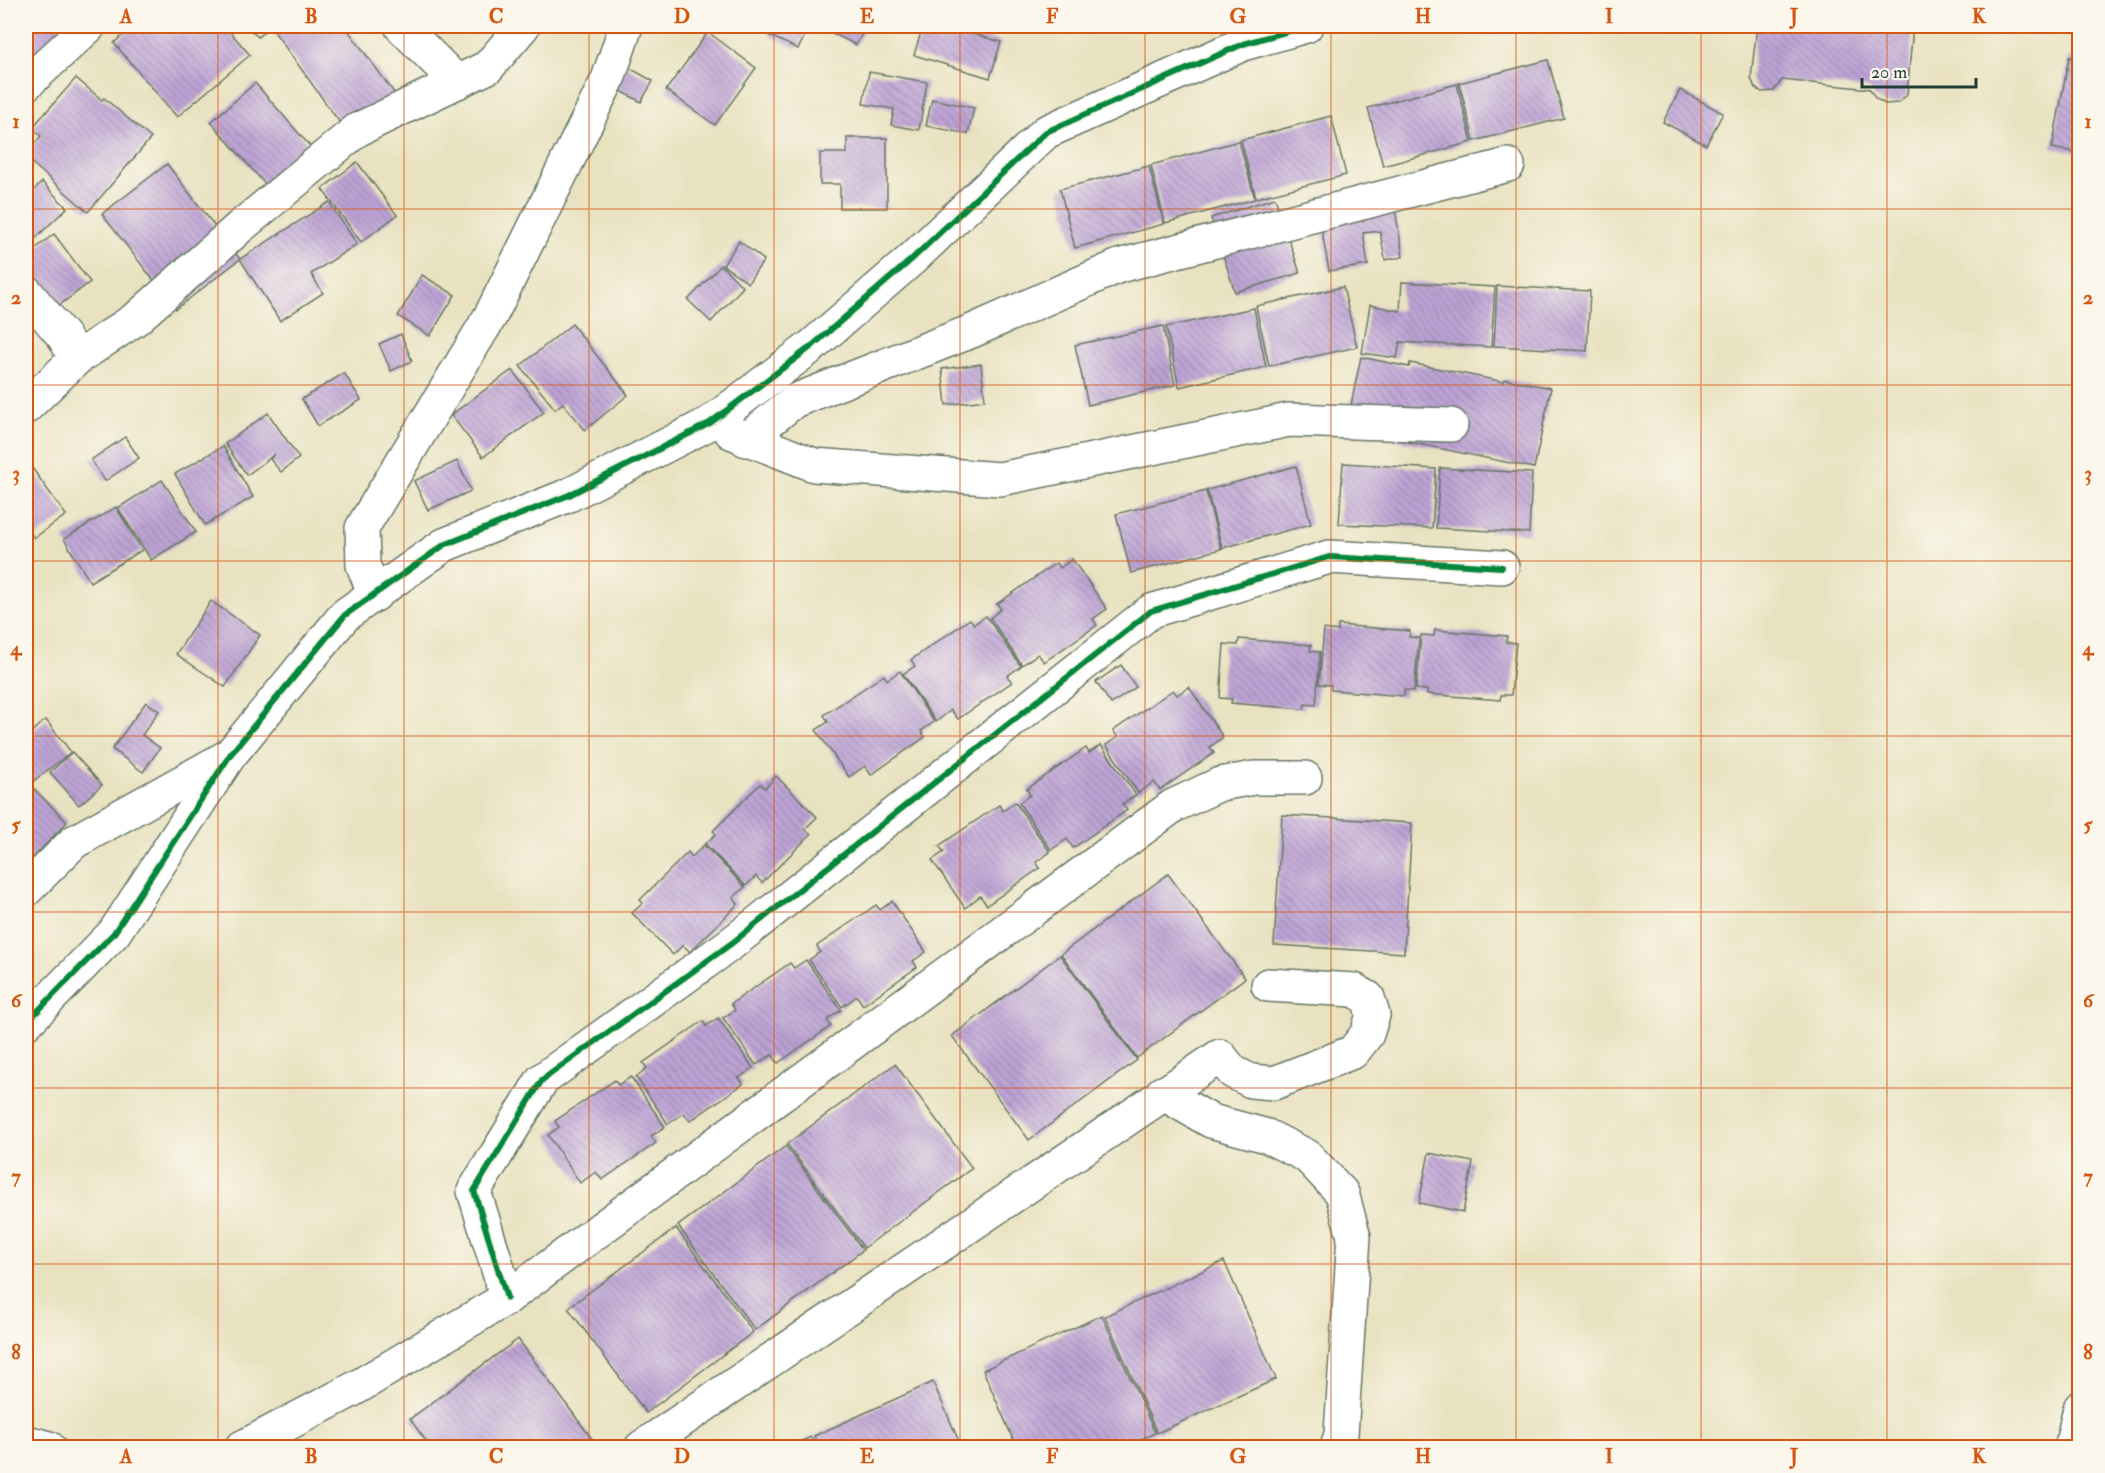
<svg xmlns="http://www.w3.org/2000/svg" width="2105" height="1473" font-family="'IM FELL Double Pica',serif">
	<style>
		.building { fill: url(#building-back-hatch) }
		.lines { fill: none; stroke-linecap: round; stroke-linejoin: round }
		.minor-casing { stroke: #667765; stroke-width: 36 }
		.minor { stroke: #fff; stroke-width: 33 }
		.cycleway-casing { stroke: #fbf7ec; stroke-width: 10 }
		.cycleway { stroke: #00873e; stroke-width: 6 }
		.grid { fill: none; stroke: #d45610; stroke-width: 1.5; stroke-opacity: 0.55 }
		.neatline { fill: none; stroke: #d45610; stroke-width: 2 }
		.grid-label { font-size: 20px; text-anchor: middle; font-weight: bold; fill: #d45610 }
	</style>
	<defs>
		<pattern id="building-back-hatch" width="6" height="6" patternUnits="userSpaceOnUse" patternTransform="scale(1.5)"><rect width="6" height="6" fill="#bea3d5"/><path d="M-1 5l2 2M0 0l6 6M5-1l2 2" fill="none" stroke="#9a86ae"/></pattern>
	</defs>
	<rect width="100%" height="100%" fill="#fbf7ec"/>
	<filter id="ink" filterUnits="userSpaceOnUse"><feTurbulence type="fractalNoise" baseFrequency=".0167" numOctaves="2"/><feDisplacementMap in="SourceGraphic" scale="12" xChannelSelector="R" yChannelSelector="G"/><feConvolveMatrix kernelMatrix="1 2 1 2 8 2 1 2 1" color-interpolation-filters="sRGB"/></filter>
	<filter id="wash" filterUnits="userSpaceOnUse"><feTurbulence type="fractalNoise" baseFrequency=".008" numOctaves="4" result="noise"/><feDisplacementMap in="SourceGraphic" scale="24" xChannelSelector="R" yChannelSelector="G"/><feGaussianBlur stdDeviation="1.35" result="paint"/><feColorMatrix in="noise" values="0 0 0 0 0 0 0 0 0 0 0 0 0 0 0 0 0 1.4 0 .05"/><feComposite in="paint" operator="in"/></filter>
	<g filter="url(#wash)">
		<rect width="100%" height="100%" fill="#e9e2c1"/>
		<g id="blocks">
			<g class="building">
				<polygon points="26,26 89,26 26,94"/>
				<polygon points="133,26 225,26 250,55 177,117 114,43"/>
				<polygon points="246,26 270,26 258,37"/>
				<polygon points="279,26 345,26 398,98 348,134 273,30"/>
				<polygon points="773,26 810,26 798,49 768,35"/>
				<polygon points="818,26 866,26 856,45"/>
				<polygon points="923,26 946,26 1001,42 990,78 914,55"/>
				<polygon points="1757,26 1913,26 1907,95 1898,103 1885,104 1875,98 1870,89 1782,80 1774,91 1762,92 1755,88 1751,78"/>
				<polygon points="708,32 756,68 715,125 666,90"/>
				<polygon points="2069,57 2080,59 2080,153 2052,148"/>
				<polygon points="1548,60 1564,118 1474,141 1459,83"/>
				<polygon points="626,66 653,81 641,102 614,87"/>
				<polygon points="869,72 927,82 919,130 891,125 894,109 863,104"/>
				<polygon points="76,78 102,100 104,98 151,138 88,212 26,158 26,154 41,136 32,128"/>
				<polygon points="255,83 322,160 278,199 211,122"/>
				<polygon points="1457,84 1472,142 1383,166 1368,108"/>
				<polygon points="1680,90 1723,113 1706,145 1663,122"/>
				<polygon points="932,99 974,108 968,134 926,126"/>
				<polygon points="1331,116 1346,175 1256,198 1241,140"/>
				<polygon points="847,138 887,138 887,208 840,208 840,184 820,184 820,153 847,153"/>
				<polygon points="1239,141 1255,199 1165,223 1151,165"/>
				<polygon points="357,162 397,215 361,242 322,189"/>
				<polygon points="167,164 240,259 176,309 102,214"/>
				<polygon points="1149,166 1164,224 1075,248 1060,189"/>
				<polygon points="42,182 67,208 26,247 26,198"/>
				<polygon points="1391,185 1403,257 1385,260 1380,231 1363,233 1368,265 1329,271 1316,198"/>
				<polygon points="1275,198 1300,273 1235,292 1211,218"/>
				<polygon points="329,202 357,244 311,274 323,293 280,321 240,259"/>
				<polygon points="54,234 90,282 40,320 26,301 26,256"/>
				<polygon points="739,241 764,260 748,283 723,265"/>
				<polygon points="721,265 743,287 711,322 688,300"/>
				<polygon points="422,275 455,295 430,336 398,316"/>
				<polygon points="1402,282 1495,287 1491,347 1400,342 1397,358 1362,353 1370,305 1400,311"/>
				<polygon points="1497,286 1590,291 1587,351 1494,346"/>
				<polygon points="1343,287 1357,347 1269,366 1256,306"/>
				<polygon points="1254,308 1266,367 1179,387 1166,327"/>
				<polygon points="572,324 628,395 585,430 563,403 555,409 520,366"/>
				<polygon points="1163,326 1175,385 1088,405 1075,345"/>
				<polygon points="401,334 412,361 391,371 379,344"/>
				<polygon points="1361,357 1409,367 1410,363 1504,382 1505,379 1551,388 1534,468 1346,429"/>
				<polygon points="981,364 985,400 946,405 942,369"/>
				<polygon points="512,370 544,412 483,457 451,415"/>
				<polygon points="344,373 361,400 318,426 302,399"/>
				<polygon points="268,413 299,458 281,472 270,459 275,454 247,475 225,444"/>
				<polygon points="125,437 139,458 105,481 91,460"/>
				<polygon points="223,446 253,497 205,525 175,474"/>
				<polygon points="27,461 66,515 34,538 26,526"/>
				<polygon points="457,461 471,491 428,510 414,481"/>
				<polygon points="1343,463 1436,469 1432,528 1339,524"/>
				<polygon points="1296,466 1311,524 1222,548 1207,490"/>
				<polygon points="1440,468 1532,473 1529,533 1436,528"/>
				<polygon points="162,480 196,532 151,560 118,508"/>
				<polygon points="1206,491 1221,549 1131,573 1116,514"/>
				<polygon points="116,507 142,550 90,582 64,539"/>
				<polygon points="1072,559 1107,609 1093,619 1097,625 1044,662 1038,654 1022,665 990,618 1001,609 997,604 1056,563 1060,568"/>
				<polygon points="26,586 31,608 26,609"/>
				<polygon points="211,601 260,635 225,687 176,654"/>
				<polygon points="986,616 1021,666 1007,676 1012,682 958,719 951,710 936,722 903,674 915,666 911,660 970,619 974,624"/>
				<polygon points="1338,625 1410,631 1409,637 1419,638 1414,691 1404,690 1404,696 1331,690 1331,685 1319,684 1324,629 1338,631"/>
				<polygon points="1435,630 1507,636 1506,642 1516,643 1511,695 1501,695 1500,700 1427,694 1427,690 1416,689 1421,635 1434,636"/>
				<polygon points="1239,639 1311,645 1310,651 1320,652 1316,705 1305,704 1304,709 1231,703 1232,699 1220,698 1224,644 1238,645"/>
				<polygon points="1121,665 1136,687 1111,704 1096,682"/>
				<polygon points="900,671 934,722 921,731 925,737 871,775 865,766 849,777 816,730 828,722 824,715 884,675 887,680"/>
				<polygon points="1189,687 1223,737 1210,747 1214,753 1160,790 1154,782 1138,793 1106,745 1118,737 1113,731 1173,690 1177,695"/>
				<polygon points="146,702 159,711 142,735 160,748 143,772 112,749"/>
				<polygon points="46,720 71,752 32,782 26,773 26,736"/>
				<polygon points="1101,745 1136,795 1122,804 1127,810 1073,848 1067,839 1051,850 1019,803 1030,795 1027,789 1086,748 1089,753"/>
				<polygon points="72,752 102,785 79,805 50,772"/>
				<polygon points="776,776 817,817 805,829 811,834 762,883 756,876 746,886 705,844 716,834 713,831 760,784 765,788"/>
				<polygon points="31,786 67,822 29,862 26,858 26,791"/>
				<polygon points="1015,802 1050,852 1036,862 1040,868 987,905 980,896 965,908 932,860 944,852 939,846 999,805 1003,811"/>
				<polygon points="1282,815 1412,823 1404,953 1274,945"/>
				<polygon points="704,845 745,887 733,898 738,904 690,952 683,945 673,955 632,913 643,903 640,900 688,852 692,857"/>
				<polygon points="1168,874 1245,978 1137,1058 1061,954"/>
				<polygon points="892,901 926,952 913,961 917,967 863,1005 857,996 842,1007 809,960 820,952 817,946 876,905 880,910"/>
				<polygon points="1060,955 1137,1060 1029,1140 952,1036"/>
				<polygon points="806,960 841,1010 827,1020 831,1026 778,1063 772,1055 756,1065 723,1018 735,1010 731,1004 790,963 794,968"/>
				<polygon points="718,1018 753,1068 739,1078 743,1084 690,1121 684,1113 668,1124 636,1077 647,1068 643,1063 703,1021 706,1026"/>
				<polygon points="895,1064 972,1168 864,1248 787,1144"/>
				<polygon points="631,1077 665,1127 651,1136 656,1143 602,1180 596,1172 580,1183 548,1135 559,1127 555,1121 615,1080 618,1085"/>
				<polygon points="786,1146 863,1250 755,1330 678,1226"/>
				<polygon points="1429,1153 1473,1162 1463,1212 1419,1203"/>
				<polygon points="676,1228 753,1332 646,1413 568,1308"/>
				<polygon points="1224,1261 1276,1379 1157,1433 1105,1316"/>
				<polygon points="1102,1315 1155,1433 1122,1448 1017,1448 983,1370"/>
				<polygon points="518,1339 595,1443 589,1448 431,1448 410,1419"/>
				<polygon points="933,1382 962,1448 819,1448 814,1436"/>
				<polygon points="811,1437 815,1448 787,1448"/>
			</g>
		</g>
	</g>
	<g filter="url(#ink)">
		<use href="#blocks" fill-opacity="0" stroke="#667765" stroke-width="1.5"/>
		<g class="lines">
			<defs>
				<g id="minor">
					<polyline points="401,26 457,82"/>
					<polyline points="26,84 89,26"/>
					<polyline points="26,292 64,337 76,359 137,318 240,227 357,130 488,67 523,26"/>
					<polyline points="26,407 76,359"/>
					<polyline points="731,432 814,465 1000,479 1289,420 1451,425"/>
					<polyline points="746,440 794,401 972,331 1119,266 1508,165"/>
					<polyline points="375,595 363,565 362,528 491,315 608,79 626,26"/>
					<polyline points="26,890 74,842 225,758"/>
					<polyline points="26,1023 114,933 230,755 345,615 444,545 569,495 710,423 812,346 912,259 1046,132 1243,44 1306,26"/>
					<polyline points="1162,1093 1211,1121 1267,1136 1307,1156 1342,1193 1354,1237 1341,1434 1337,1448"/>
					<polyline points="507,1298 474,1191 542,1080 732,943 1151,611 1329,557 1502,567"/>
					<polyline points="26,1442 49,1448"/>
					<polyline points="241,1448 354,1389 507,1298 1173,806 1220,784 1254,778 1305,778"/>
					<polyline points="641,1448 1220,1056 1233,1072 1251,1081 1274,1083 1353,1052 1367,1034 1373,1015 1368,998 1354,990 1268,985"/>
					<polyline points="2071,1448 2080,1408"/>
				</g>
			</defs>
			<use href="#minor" class="minor-casing"/>
			<use href="#minor" class="minor"/>
			<defs>
				<g id="cycleway">
					<polyline points="26,1023 114,933 230,755 345,615 444,545 569,495 710,423 812,346 912,259 1046,132 1243,44 1306,26"/>
					<polyline points="507,1298 474,1191 542,1080 732,943 1151,611 1329,557 1502,567"/>
				</g>
			</defs>
			<use href="#cycleway" class="cycleway-casing"/>
			<use href="#cycleway" class="cycleway"/>
		</g>
	</g>
	<path class="grid" d="M218 26V1448M404 26V1448M589 26V1448M774 26V1448M960 26V1448M1145 26V1448M1331 26V1448M1516 26V1448M1701 26V1448M1887 26V1448M26 209H2080M26 385H2080M26 561H2080M26 736H2080M26 912H2080M26 1088H2080M26 1264H2080"/>
	<rect width="2105" height="1473" fill="none" stroke="#fbf7ec" stroke-width="66"/>
	<path d="M1862 78v9h114v-9" fill="none" stroke="#1f3d34" stroke-width="3"/>
	<text x="1871" y="78" font-size="18" fill="#1f3d34" stroke="#fbf7ec" stroke-width="4.5" paint-order="stroke">20 m</text>
	<rect x="33" y="33" width="2039" height="1407" class="neatline"/>
	<g class="grid-label">
		<text x="126" y="23">A</text>
		<text x="311" y="23">B</text>
		<text x="496" y="23">C</text>
		<text x="682" y="23">D</text>
		<text x="867" y="23">E</text>
		<text x="1052" y="23">F</text>
		<text x="1238" y="23">G</text>
		<text x="1423" y="23">H</text>
		<text x="1609" y="23">I</text>
		<text x="1794" y="23">J</text>
		<text x="1979" y="23">K</text>
		<text x="16" y="128">1</text>
		<text x="2088" y="128">1</text>
		<text x="16" y="304">2</text>
		<text x="2088" y="304">2</text>
		<text x="16" y="480">3</text>
		<text x="2088" y="480">3</text>
		<text x="16" y="655">4</text>
		<text x="2088" y="655">4</text>
		<text x="16" y="831">5</text>
		<text x="2088" y="831">5</text>
		<text x="16" y="1007">6</text>
		<text x="2088" y="1007">6</text>
		<text x="16" y="1183">7</text>
		<text x="2088" y="1183">7</text>
		<text x="16" y="1359">8</text>
		<text x="2088" y="1359">8</text>
		<text x="126" y="1463">A</text>
		<text x="311" y="1463">B</text>
		<text x="496" y="1463">C</text>
		<text x="682" y="1463">D</text>
		<text x="867" y="1463">E</text>
		<text x="1052" y="1463">F</text>
		<text x="1238" y="1463">G</text>
		<text x="1423" y="1463">H</text>
		<text x="1609" y="1463">I</text>
		<text x="1794" y="1463">J</text>
		<text x="1979" y="1463">K</text>
	</g>
</svg>
